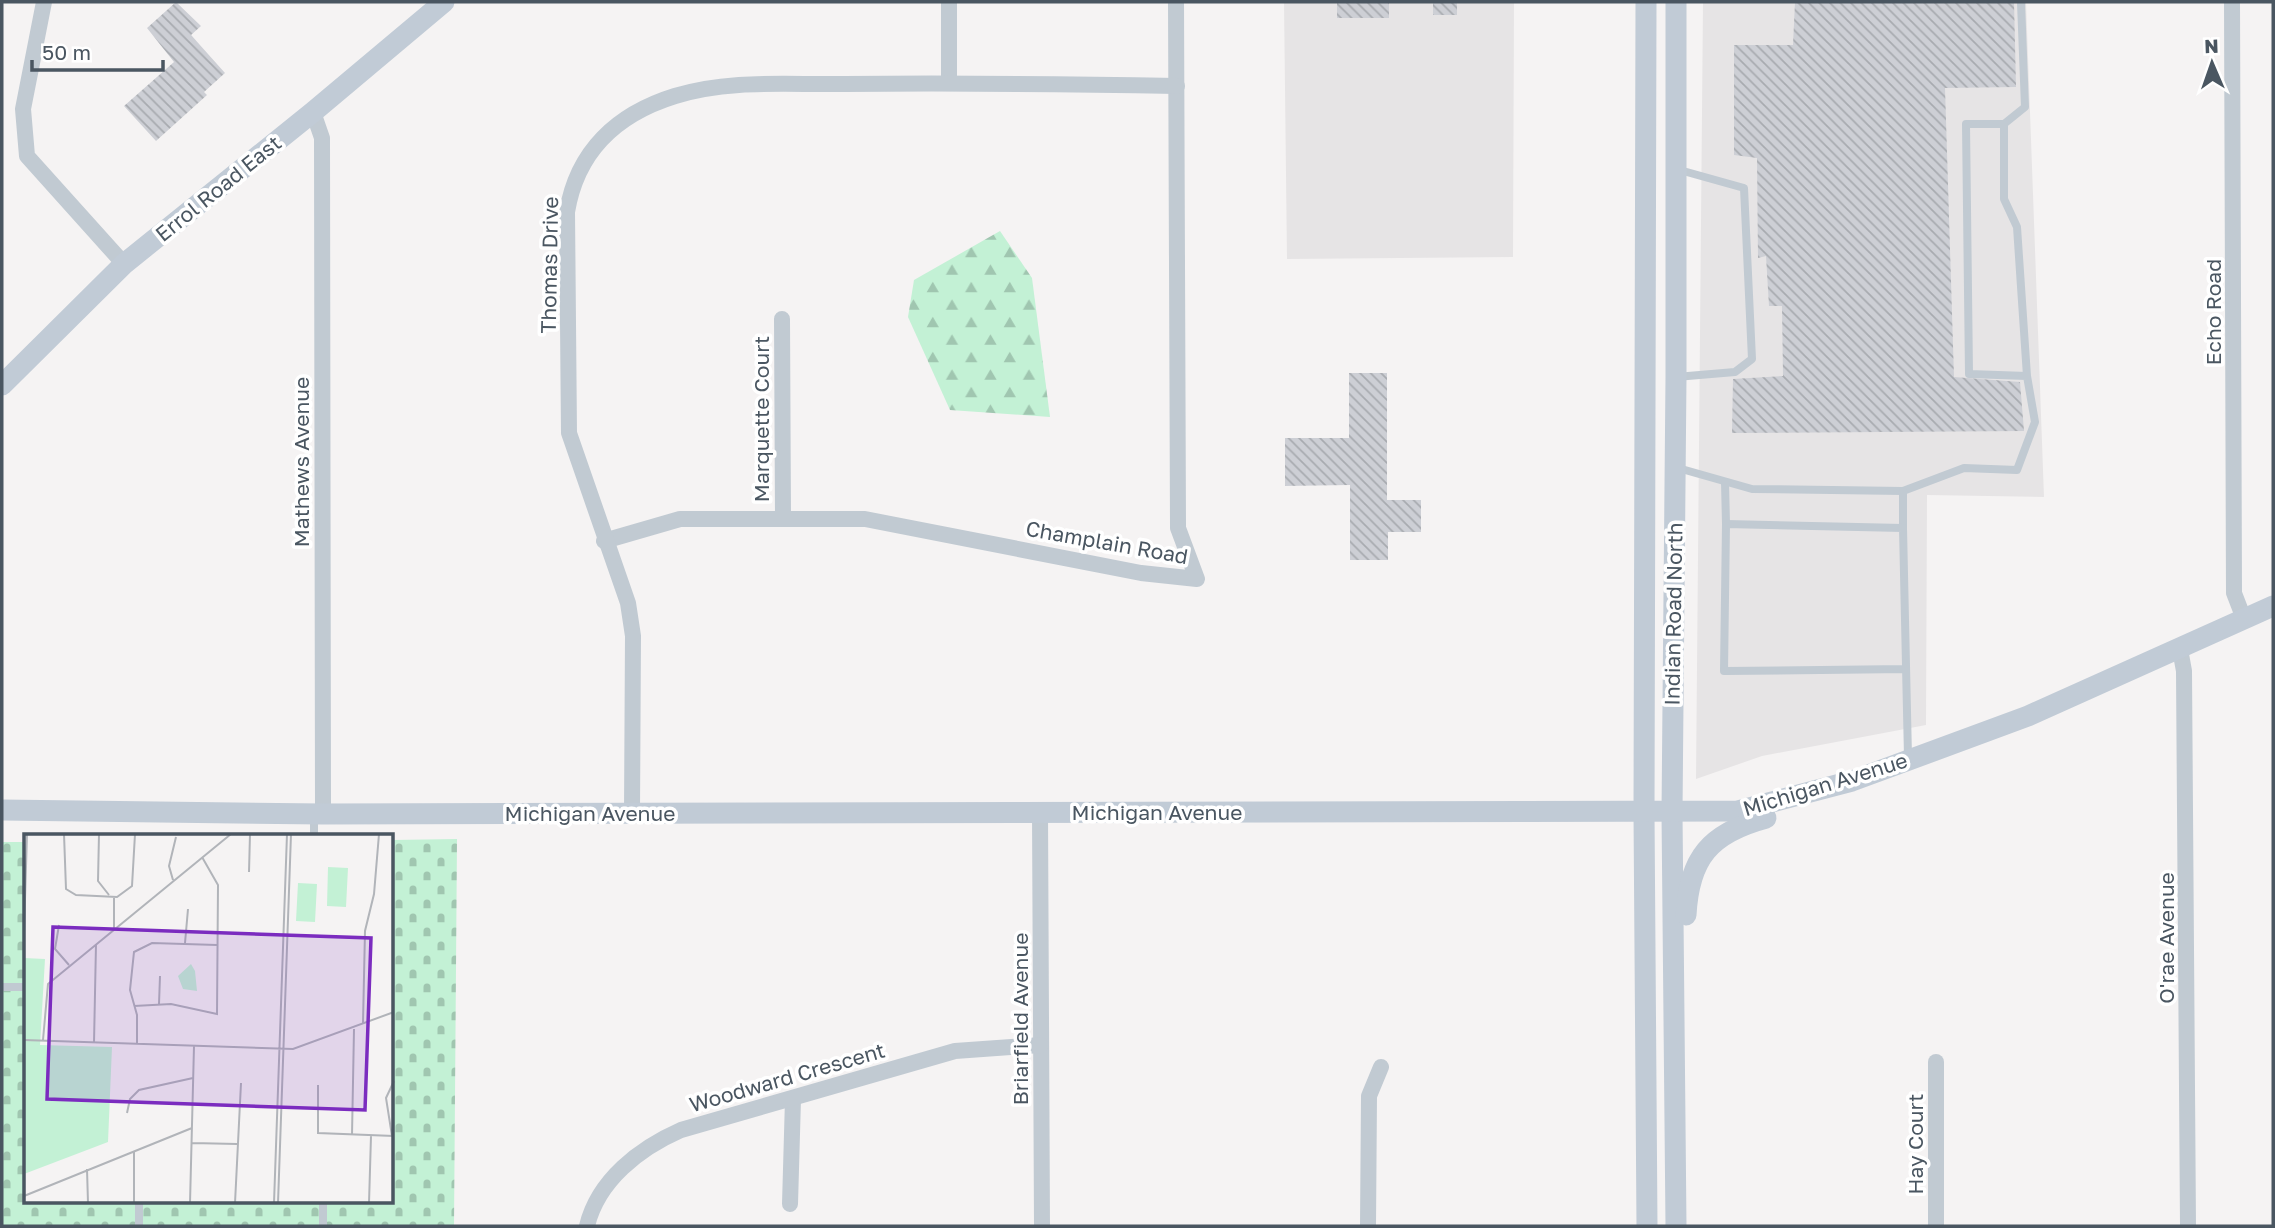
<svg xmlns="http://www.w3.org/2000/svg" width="2275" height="1228" font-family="'Golos Text',sans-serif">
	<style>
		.education { fill: #e6e4e5 }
		.forest { fill: url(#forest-firs) }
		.cemetery { fill: url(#cemetery-stones) }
		.building { fill: url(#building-back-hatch) }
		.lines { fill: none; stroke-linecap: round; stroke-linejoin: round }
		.lane { stroke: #c1cad2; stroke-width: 8 }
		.street { stroke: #c1cad2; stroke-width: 16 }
		.secondary { stroke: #c1cbd6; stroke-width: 21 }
		.labels { text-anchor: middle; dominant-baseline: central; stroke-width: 7; stroke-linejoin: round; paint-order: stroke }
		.street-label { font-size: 21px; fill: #4a5661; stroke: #fff }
		.inset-road { fill: none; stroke: #b1b4b9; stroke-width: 2 }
		.view { fill: #7b2cbf; fill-opacity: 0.15; stroke: #7b2cbf; stroke-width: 3.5 }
		.inset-edge { fill: none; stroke: #4a5661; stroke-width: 3.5 }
	</style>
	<defs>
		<pattern id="forest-firs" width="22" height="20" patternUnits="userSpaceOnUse" patternTransform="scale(1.75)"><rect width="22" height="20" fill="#c3f1d5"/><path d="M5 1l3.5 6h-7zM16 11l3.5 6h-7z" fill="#a0c6b0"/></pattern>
		<pattern id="cemetery-stones" width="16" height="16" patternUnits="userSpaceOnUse" patternTransform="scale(1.75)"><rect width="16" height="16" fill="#c3f1d5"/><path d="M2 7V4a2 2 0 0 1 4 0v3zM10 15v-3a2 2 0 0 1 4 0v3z" fill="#a0c6b0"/></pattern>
		<pattern id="building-back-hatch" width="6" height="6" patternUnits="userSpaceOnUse" patternTransform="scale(1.75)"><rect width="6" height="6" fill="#cdcfd5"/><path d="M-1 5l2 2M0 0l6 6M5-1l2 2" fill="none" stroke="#a8abb0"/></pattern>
	</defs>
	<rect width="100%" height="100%" fill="#f5f3f3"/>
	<g class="education">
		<polygon points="1284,2 1514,2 1513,257 1287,259"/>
		<polygon points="1703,2 2026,2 2044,497 1927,495 1926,725 1762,756 1696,779"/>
	</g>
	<polygon class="forest" points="1000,231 1032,278 1050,417 950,410 908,317 914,280"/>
	<polygon class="cemetery" points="457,839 454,1226 2,1226 2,842 26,842 26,1202 392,1202 392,840"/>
	<g class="building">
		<polygon points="176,2 201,26 191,35 225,73 204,92 207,95 156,141 124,106 174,62 147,28"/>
		<rect x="1337" y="2" width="52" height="16"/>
		<rect x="1433" y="2" width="24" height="13"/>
		<polygon points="1795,2 2014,2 2016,87 1945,88 1954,377 2020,382 2024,431 1732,433 1733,379 1783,376 1782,306 1769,306 1766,256 1758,258 1757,158 1734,155 1734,45 1793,45"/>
		<polygon points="1349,373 1387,373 1387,500 1421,500 1421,532 1388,532 1388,560 1350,560 1350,485 1285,486 1285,438 1349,438"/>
	</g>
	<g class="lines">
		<g class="lane">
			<polyline points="2004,124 2025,107 2021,2"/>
			<polyline points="1676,169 1744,188 1752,359 1735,372 1676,377"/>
			<polyline points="1678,468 1752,489 1903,491 1964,468 2017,470 2035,422 2027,376 2017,227 2004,199 2004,124 1966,124 1969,374 2027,376"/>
			<polyline points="1725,482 1726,524"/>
			<polyline points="1903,528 1903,491"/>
			<polyline points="1906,669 1724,671 1726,524 1903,528 1908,757"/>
			<polyline points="314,836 314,817"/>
			<polyline points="2,987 26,987"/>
			<polyline points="139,1202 139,1226"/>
			<polyline points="323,1226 323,1202"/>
		</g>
		<g class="street">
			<polyline points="44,2 23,109 27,156 124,264"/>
			<polyline points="2232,2 2234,593 2244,619"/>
			<polyline points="949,83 949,2"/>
			<polyline points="313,112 322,138 323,814"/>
			<polyline points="782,319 783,519"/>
			<polyline points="604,541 680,519 865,519 1141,573 1197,579 1178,528 1176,2"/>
			<polyline points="2180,649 2184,671 2188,1226"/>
			<path d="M632 812 633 636 628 603 569 433 567 212C577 151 617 114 675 96 729 79 788 85 844 84 955 83 1066 84 1177 86"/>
			<polyline points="1040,812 1042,1226"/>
			<polyline points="790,1204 793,1099"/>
			<path d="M587 1226C598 1180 640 1148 681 1130L955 1051 1041 1045"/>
			<polyline points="1368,1226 1369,1096 1381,1067"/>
			<polyline points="1936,1226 1936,1062"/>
		</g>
		<g class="secondary">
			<polyline points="1646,2 1644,813 1647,1226"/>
			<polyline points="1676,2 1676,377 1672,813 1676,1226"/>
			<polyline points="2,385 124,264 313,112 444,2"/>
			<polyline points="2,810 323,814 1738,811 1852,781 2028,716 2273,606"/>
			<path d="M1686 915C1689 858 1710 833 1766 818"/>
		</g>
	</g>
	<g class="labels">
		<g class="street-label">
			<text transform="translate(218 188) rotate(-39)">Errol Road East</text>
			<text transform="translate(549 265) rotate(-89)">Thomas Drive</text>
			<text transform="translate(2213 312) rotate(-90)">Echo Road</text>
			<text transform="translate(761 419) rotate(-90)">Marquette Court</text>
			<text transform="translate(301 462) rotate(-90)">Mathews Avenue</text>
			<text transform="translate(1107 542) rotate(10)">Champlain Road</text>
			<text transform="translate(1673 614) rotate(-89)">Indian Road North</text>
			<text transform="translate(1825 784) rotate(-17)">Michigan Avenue</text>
			<text x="1157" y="812">Michigan Avenue</text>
			<text x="590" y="813">Michigan Avenue</text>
			<text transform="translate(2166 938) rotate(-90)">O'rae Avenue</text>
			<text transform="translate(1020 1019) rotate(-90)">Briarfield Avenue</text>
			<text transform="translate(787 1077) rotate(-16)">Woodward Crescent</text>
			<text transform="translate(1915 1144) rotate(-90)">Hay Court</text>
		</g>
	</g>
	<g transform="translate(24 834)">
		<rect width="369" height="369" fill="#f5f3f3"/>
		<path d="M167 130 171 137 173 157 159 155 154 142Z" fill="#c3f1d5"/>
		<path d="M0 124 21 125 16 211 88 213 84 308 0 340Z" fill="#c3f1d5"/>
		<path d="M304 33 324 34 322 73 303 72ZM274 49 293 50 291 88 272 87Z" fill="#c3f1d5"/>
		<path class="inset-road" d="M40 0 42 55 52 61 93 63 108 52 111 0M75 0 74 47 85 61M225 38 226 0M149 46 145 32 152 3M90 63V96M35 91 31 115 45 131M0 98 3 0M161 109 164 75M135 170 136 142M110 172 147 170 193 180 194 51 178 23M339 189 341 97 350 60 355 0M0 206 269 215 370 178M19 206 24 150 207 0M70 209 72 110M113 210V181L106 156 110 118 128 109 193 111M294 251V299L370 302M103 279 106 265 115 256 169 244M328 301 330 195M368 302 362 264 370 247M168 309 213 310M63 335 64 369M0 362 168 294M110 369V318M166 369 170 212M211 369 217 249M250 369 263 0M254 369 267 0M345 369 347 302"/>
		<path class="view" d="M29 93 347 104 341 276 23 265Z"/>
		<rect width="369" height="369" class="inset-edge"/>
	</g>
	<rect width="2275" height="1228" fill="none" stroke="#4a5661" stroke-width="7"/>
	<g transform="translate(2212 63) rotate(358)" stroke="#ffffff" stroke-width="5" paint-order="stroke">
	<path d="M0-5L12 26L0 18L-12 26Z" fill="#4a5661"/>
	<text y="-10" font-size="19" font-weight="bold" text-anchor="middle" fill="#4a5661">N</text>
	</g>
	<path d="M32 60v10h131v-10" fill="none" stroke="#4a5661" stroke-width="3.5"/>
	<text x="42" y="60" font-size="21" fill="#4a5661" stroke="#ffffff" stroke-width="5" paint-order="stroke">50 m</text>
</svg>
